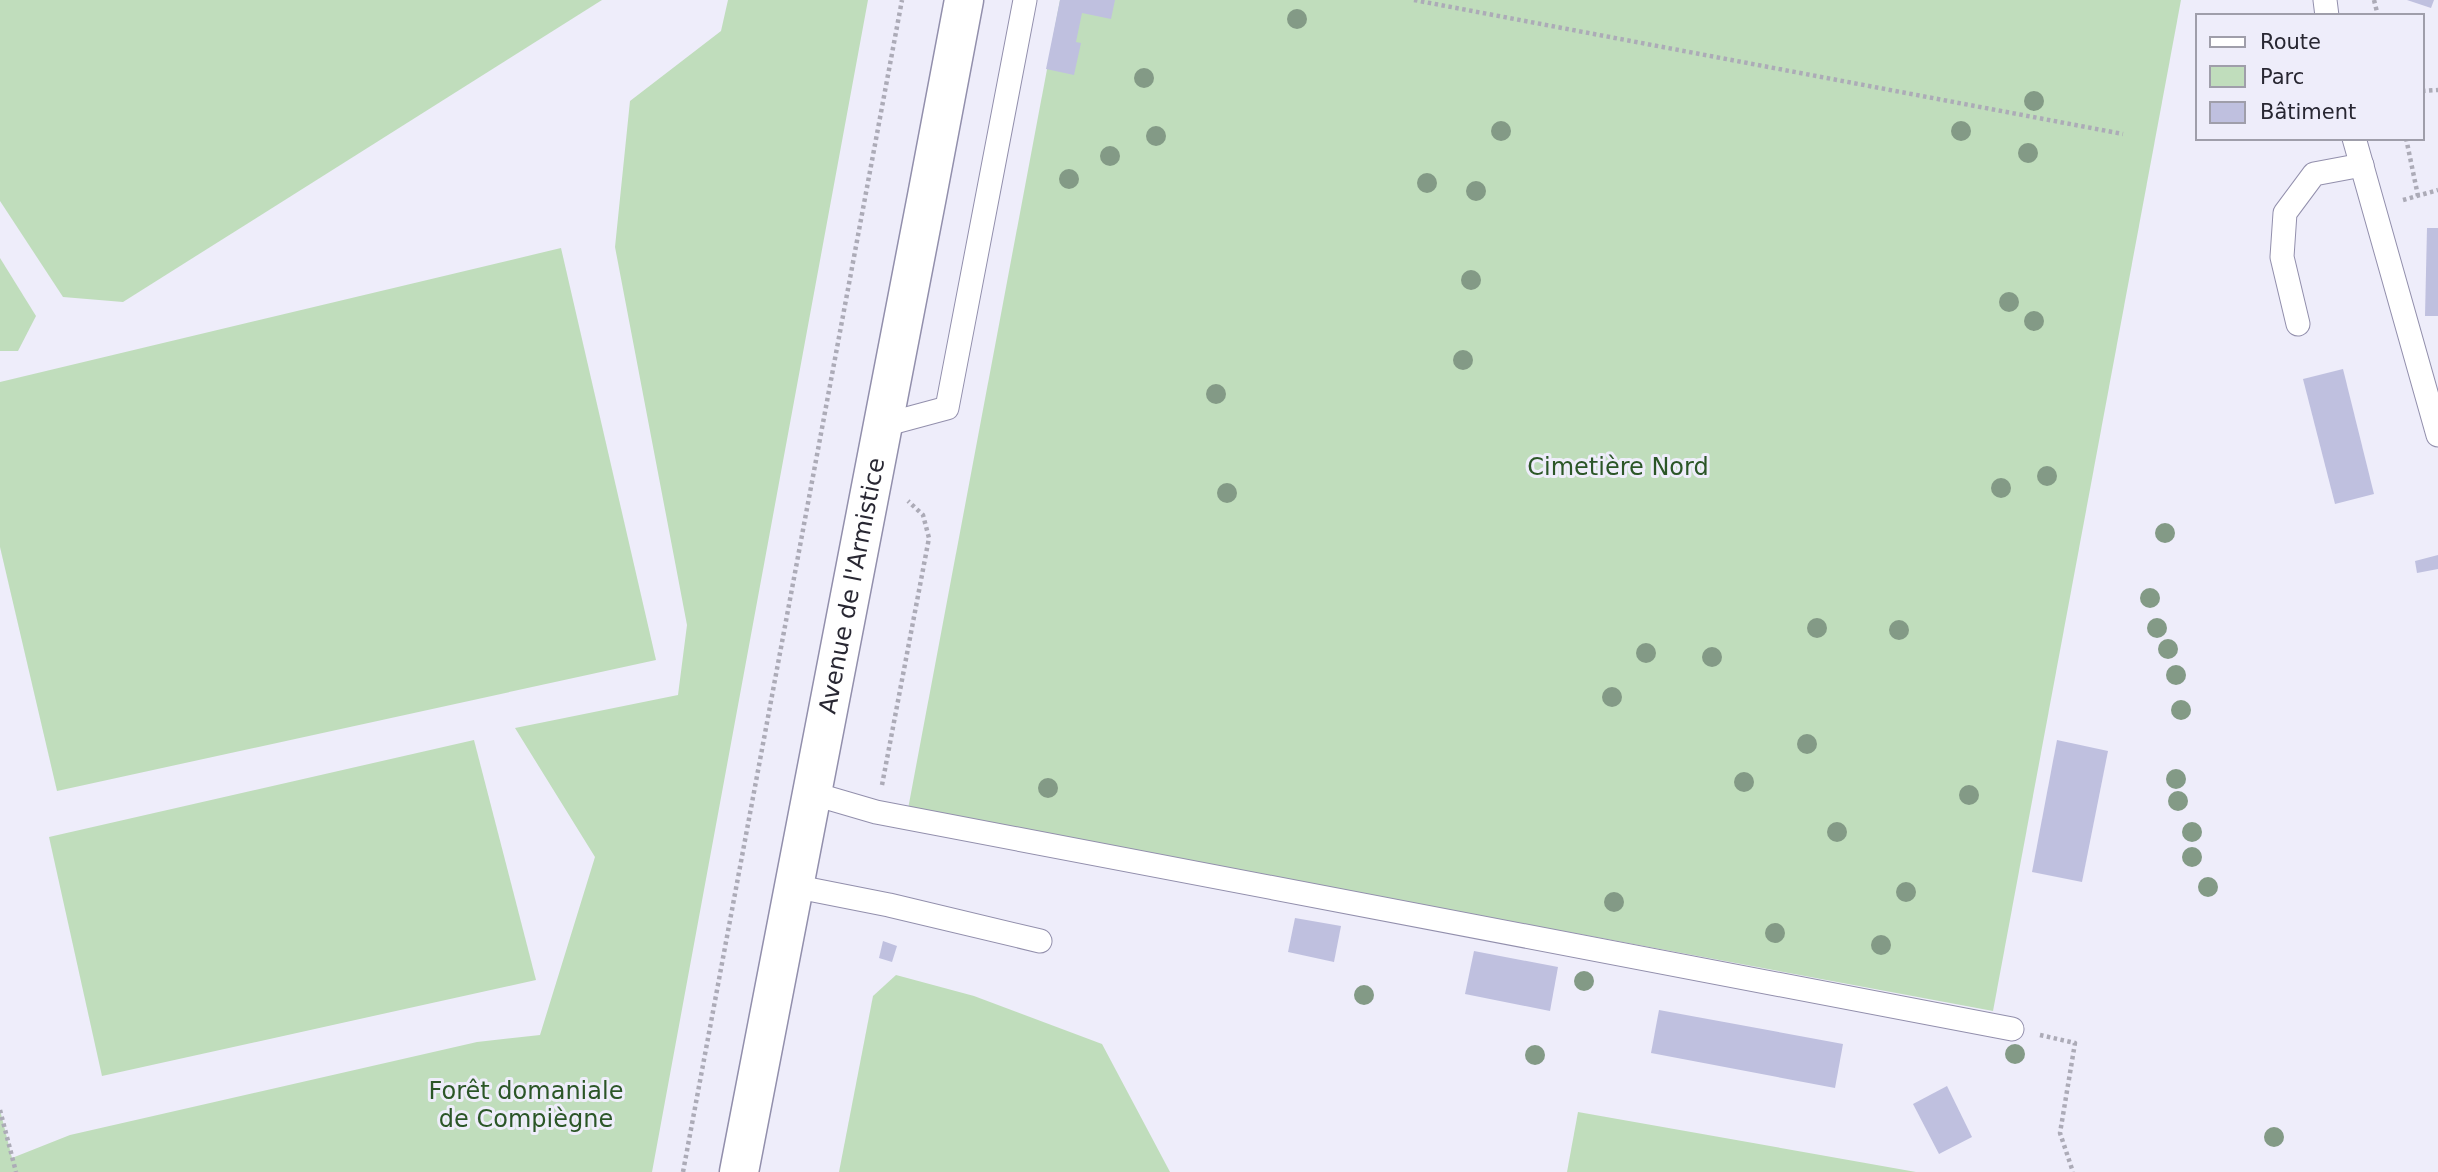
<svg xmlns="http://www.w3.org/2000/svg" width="2438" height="1172" font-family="'DejaVu Sans',sans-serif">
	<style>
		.green { fill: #c0ddbc }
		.building { fill: #bfc0df }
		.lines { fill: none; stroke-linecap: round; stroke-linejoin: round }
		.lane-casing { stroke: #928fac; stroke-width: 25 }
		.secondary-casing { stroke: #928fac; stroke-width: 41 }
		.path { stroke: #acabb7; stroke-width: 4.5; stroke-dasharray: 3.5 3.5; stroke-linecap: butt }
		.lane { stroke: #fff; stroke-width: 23 }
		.secondary { stroke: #fff; stroke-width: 38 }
		.tree { fill: #839a86 }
		.labels { text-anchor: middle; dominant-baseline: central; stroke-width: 6; stroke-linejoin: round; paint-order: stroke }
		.park-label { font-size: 24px; fill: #2b5627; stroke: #eeedfa }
		.street-label { font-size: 24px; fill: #282732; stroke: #eeedfa }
	</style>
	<rect width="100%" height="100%" fill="#eeedfa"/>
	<g class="green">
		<polygon points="0,0 602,0 123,302 63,297 0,201"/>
		<polygon points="728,0 868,0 652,1172 0,1172 0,1110 12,1158 70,1135 477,1042 540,1035 595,857 515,728 678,695 687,625 615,247 630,101 721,31"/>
		<polygon points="1060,0 2181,0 1993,1011 908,809"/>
		<polygon points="561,248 656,660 57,791 0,547 0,382"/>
		<polygon points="0,258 36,316 18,351 0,351"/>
		<polygon points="474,740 536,980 102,1076 49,837"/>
		<polygon points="896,975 974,996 1102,1044 1170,1172 839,1172 873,996"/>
		<polygon points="1578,1112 1916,1172 1567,1172"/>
	</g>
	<g class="building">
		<polygon points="1060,0 1115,0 1111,19 1082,13 1076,42 1081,43 1074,75 1046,69"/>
		<polygon points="2407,0 2434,0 2431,8"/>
		<polygon points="2427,228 2438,228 2438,316 2425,316"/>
		<polygon points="2343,369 2374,494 2335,504 2303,379"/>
		<polygon points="2438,555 2438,569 2417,573 2415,561"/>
		<polygon points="2057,740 2108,751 2082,882 2032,872"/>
		<polygon points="1295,918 1341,926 1334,962 1288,952"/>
		<polygon points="883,941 897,946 892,962 879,958"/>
		<polygon points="1474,951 1558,967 1550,1011 1465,994"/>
		<polygon points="1659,1010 1843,1044 1835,1088 1651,1053"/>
		<polygon points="1947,1086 1972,1137 1939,1154 1913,1104"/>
	</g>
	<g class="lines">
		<defs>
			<g id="lane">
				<polyline points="2325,0 2327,16"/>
				<polyline points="2354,138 2438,435"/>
				<polyline points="2298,324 2282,257 2285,213 2314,174 2362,165"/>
				<polyline points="884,425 947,408 1025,0"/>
				<polyline points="811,793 876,812 2012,1029"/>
				<polyline points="793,886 889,905 1040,941"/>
			</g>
			<g id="secondary">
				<path id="s1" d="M739 1172C813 781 891 391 964 0"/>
			</g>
		</defs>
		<use href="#lane" class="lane-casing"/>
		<use href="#secondary" class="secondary-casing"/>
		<g class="path">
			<polyline points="1414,0 2123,134"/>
			<polyline points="2374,0 2378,16"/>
			<polyline points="2422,91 2438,90"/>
			<polyline points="2406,138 2418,196"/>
			<polyline points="2403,200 2438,190"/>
			<polyline points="882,785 929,538 923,515 908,501"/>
			<polyline points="2040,1035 2075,1043 2060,1133 2073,1172"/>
			<polyline points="0,1110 16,1172"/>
			<polyline points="683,1172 902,0"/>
		</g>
		<use href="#lane" class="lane"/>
		<use href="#secondary" class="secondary"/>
	</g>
	<g class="tree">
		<circle cx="1297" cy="19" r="10"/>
		<circle cx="1144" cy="78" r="10"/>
		<circle cx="2034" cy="101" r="10"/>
		<circle cx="1501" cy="131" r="10"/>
		<circle cx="1961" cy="131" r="10"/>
		<circle cx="1156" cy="136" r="10"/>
		<circle cx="2028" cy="153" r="10"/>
		<circle cx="1110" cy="156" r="10"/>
		<circle cx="1069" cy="179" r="10"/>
		<circle cx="1427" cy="183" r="10"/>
		<circle cx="1476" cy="191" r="10"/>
		<circle cx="1471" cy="280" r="10"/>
		<circle cx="2009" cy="302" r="10"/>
		<circle cx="2034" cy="321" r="10"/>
		<circle cx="1463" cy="360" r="10"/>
		<circle cx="1216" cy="394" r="10"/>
		<circle cx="2047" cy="476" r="10"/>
		<circle cx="2001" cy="488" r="10"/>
		<circle cx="1227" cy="493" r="10"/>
		<circle cx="2165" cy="533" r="10"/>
		<circle cx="2150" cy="598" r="10"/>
		<circle cx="1817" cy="628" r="10"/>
		<circle cx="2157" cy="628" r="10"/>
		<circle cx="1899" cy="630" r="10"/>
		<circle cx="2168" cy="649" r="10"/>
		<circle cx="1646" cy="653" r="10"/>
		<circle cx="1712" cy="657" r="10"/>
		<circle cx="2176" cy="675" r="10"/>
		<circle cx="1612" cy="697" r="10"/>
		<circle cx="2181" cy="710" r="10"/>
		<circle cx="1807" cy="744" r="10"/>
		<circle cx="2176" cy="779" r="10"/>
		<circle cx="1744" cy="782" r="10"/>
		<circle cx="1048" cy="788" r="10"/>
		<circle cx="1969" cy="795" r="10"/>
		<circle cx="2178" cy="801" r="10"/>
		<circle cx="1837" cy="832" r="10"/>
		<circle cx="2192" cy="832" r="10"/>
		<circle cx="2192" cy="857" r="10"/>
		<circle cx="2208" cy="887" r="10"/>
		<circle cx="1906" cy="892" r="10"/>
		<circle cx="1614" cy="902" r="10"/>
		<circle cx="1775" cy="933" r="10"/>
		<circle cx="1881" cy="945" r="10"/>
		<circle cx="1584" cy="981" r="10"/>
		<circle cx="1364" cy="995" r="10"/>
		<circle cx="2015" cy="1054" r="10"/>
		<circle cx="1535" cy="1055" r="10"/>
		<circle cx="2274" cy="1137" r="10"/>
	</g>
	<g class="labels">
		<g class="park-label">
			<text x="1618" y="467">Cimetière Nord</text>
			<text x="526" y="1091">Forêt domaniale<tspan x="526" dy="28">de Compiègne</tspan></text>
		</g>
		<g class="street-label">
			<text stroke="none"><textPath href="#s1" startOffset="597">Avenue de l'Armistice</textPath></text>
		</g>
	</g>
	<rect x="2196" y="14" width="228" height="126" fill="#eeedfa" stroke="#9f9eaa" stroke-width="2"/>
	<rect x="2210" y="37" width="35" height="10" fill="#ffffff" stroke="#9f9eaa" stroke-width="2"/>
	<text x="2260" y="49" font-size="21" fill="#282732">Route</text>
	<rect x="2210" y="66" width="35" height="21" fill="#c0ddbc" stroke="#9f9eaa" stroke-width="2"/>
	<text x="2260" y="84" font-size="21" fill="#282732">Parc</text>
	<rect x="2210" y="102" width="35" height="21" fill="#bfc0df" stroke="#9f9eaa" stroke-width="2"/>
	<text x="2260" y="119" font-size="21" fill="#282732">Bâtiment</text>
</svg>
